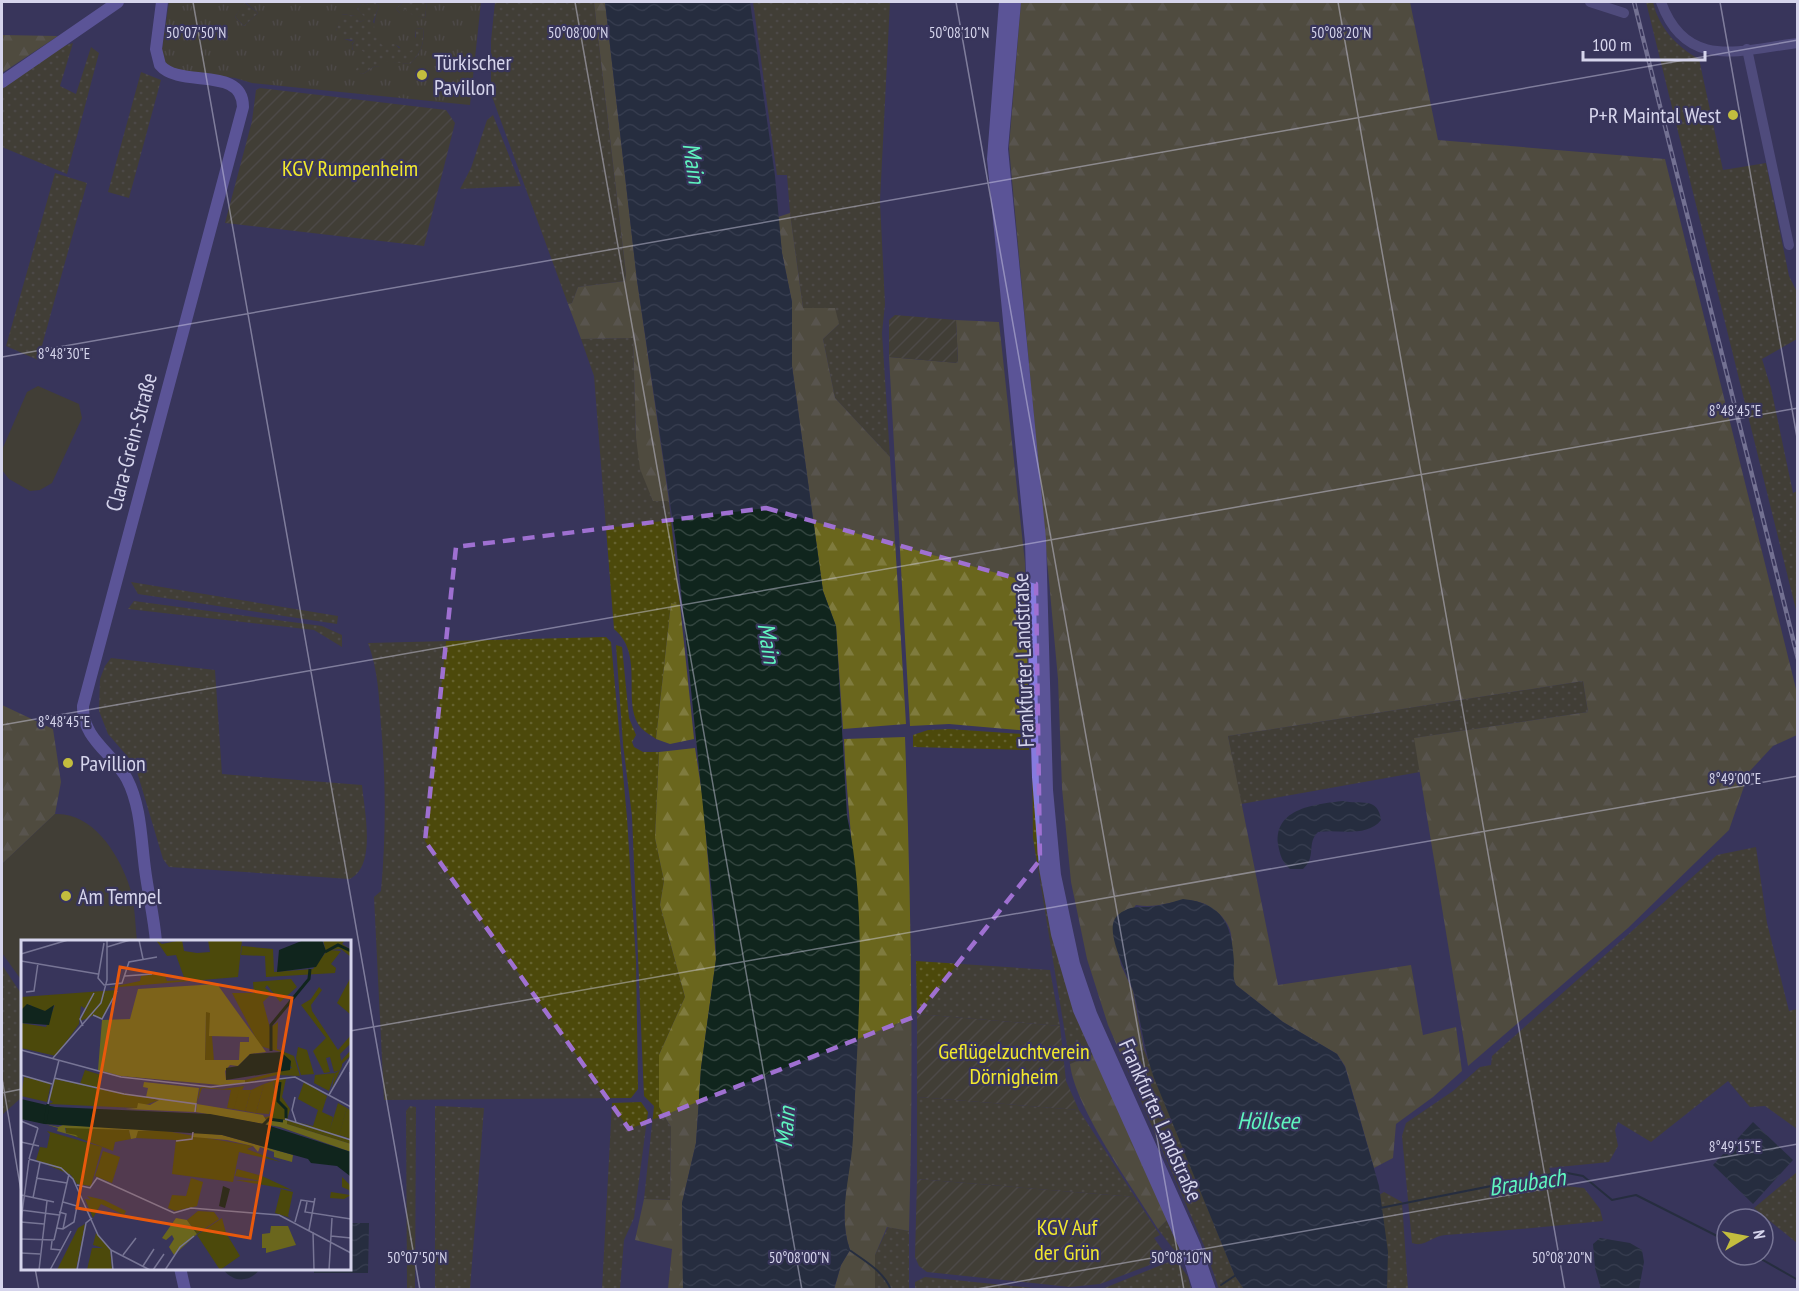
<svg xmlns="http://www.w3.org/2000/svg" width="1799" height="1291" font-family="'PT Sans Narrow',sans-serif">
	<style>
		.grass { fill: url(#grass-dots) }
		.forest { fill: url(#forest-firs) }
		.park { fill: url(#park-tufts); fill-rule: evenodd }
		.garden { fill: url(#garden-furrows) }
		.pitch { fill: #4c490b }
		.water { fill: url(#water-waves) }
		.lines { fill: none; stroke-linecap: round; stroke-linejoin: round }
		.stream { stroke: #10251d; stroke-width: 2 }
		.street { stroke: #6b66a4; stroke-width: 10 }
		.secondary { stroke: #867bdf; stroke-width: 12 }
		.rail-casing { stroke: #bbbad4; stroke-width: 4.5 }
		.rail { stroke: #38355b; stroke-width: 2; stroke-dasharray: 7; stroke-linecap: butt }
		.marked { fill: none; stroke: #9f70d1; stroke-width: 4.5; stroke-dasharray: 12 8; stroke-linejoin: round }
		.ticks { fill: none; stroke: #d6d5ec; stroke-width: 1.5; stroke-opacity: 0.45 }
		.poi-dot { fill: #c3bd3e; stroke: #38355b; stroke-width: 2 }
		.labels { text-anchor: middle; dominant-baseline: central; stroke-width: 4.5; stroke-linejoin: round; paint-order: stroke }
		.poi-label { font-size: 22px; fill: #d6d5ec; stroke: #38355b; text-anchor: start }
		.park-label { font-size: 22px; fill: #f1e82e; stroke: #38355b }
		.street-label { font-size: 22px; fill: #d6d5ec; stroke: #38355b }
		.water-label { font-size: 24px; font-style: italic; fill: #5ff4bf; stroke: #38355b }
		.inset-river { fill: none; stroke: #10251d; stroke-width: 3 }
		.inset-road { fill: none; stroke: #777595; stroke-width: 1.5 }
		.view { fill: #e8590c; fill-opacity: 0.15; stroke: #e8590c; stroke-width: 3 }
		.inset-edge { fill: none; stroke: #d6d5ec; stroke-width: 3 }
		.ticks-label { font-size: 15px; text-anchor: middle; fill: #d6d5ec; stroke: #38355b; stroke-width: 4.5; stroke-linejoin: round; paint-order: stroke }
	</style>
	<defs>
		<pattern id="grass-dots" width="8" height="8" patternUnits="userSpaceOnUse" patternTransform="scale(1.5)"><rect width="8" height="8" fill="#4c490b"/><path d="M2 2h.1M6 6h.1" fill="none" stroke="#65622f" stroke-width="1.8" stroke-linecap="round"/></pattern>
		<pattern id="forest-firs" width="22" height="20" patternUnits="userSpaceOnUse" patternTransform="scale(1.5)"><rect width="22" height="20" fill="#6a661d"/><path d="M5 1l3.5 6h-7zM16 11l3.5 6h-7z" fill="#7f7b3e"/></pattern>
		<pattern id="park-tufts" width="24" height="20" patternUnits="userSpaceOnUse" patternTransform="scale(1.5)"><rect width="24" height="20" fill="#4c490b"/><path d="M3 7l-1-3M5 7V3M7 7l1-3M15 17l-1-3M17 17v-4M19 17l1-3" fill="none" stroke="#65622f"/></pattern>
		<pattern id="garden-furrows" width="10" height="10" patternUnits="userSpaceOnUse" patternTransform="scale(1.5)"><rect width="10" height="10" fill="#4c490b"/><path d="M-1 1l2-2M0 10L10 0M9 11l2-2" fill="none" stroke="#65622f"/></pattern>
		<pattern id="water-waves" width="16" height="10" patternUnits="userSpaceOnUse" patternTransform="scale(1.5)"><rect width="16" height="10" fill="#10251d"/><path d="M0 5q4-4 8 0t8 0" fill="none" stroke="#32443e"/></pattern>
	</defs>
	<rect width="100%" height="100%" fill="#38355b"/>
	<g class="grass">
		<polygon points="244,2 258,13 244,26 235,17"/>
		<path d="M364 2H375L379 6 373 22 399 48 416 37V29L423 28C425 43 421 53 410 64L384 62V68L375 66 363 74 355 73 352 45 355 40 344 39 336 31 341 14 356 16 360 22 366 19 357 9 361 4H367Z"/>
		<polygon points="394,2 427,2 425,18 400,13 396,9 403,2"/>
		<polygon points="495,2 594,2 626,274 625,281 578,287 572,303 568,304 491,94 491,41"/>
		<polygon points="753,2 890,2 880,201 885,304 882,333 890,457 835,398 823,339 839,324 803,308 790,213 787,175 777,175"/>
		<path d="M1646 2H1653C1659 28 1676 46 1699 59L1723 170 1766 163 1789 276 1797 292V339L1762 359 1771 388 1793 493 1797 491V614Z"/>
		<polygon points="73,43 60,86 76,94 91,47 99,53 67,174 2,147 2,86 61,47"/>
		<polygon points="141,72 161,80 129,198 108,192"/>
		<polygon points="493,115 521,186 460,189 471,168 487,120"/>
		<polygon points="55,173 87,183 38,360 6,346"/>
		<path d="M633 338 636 438 653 501H669L680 605 671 603 656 739C652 736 645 732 641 728 620 703 646 655 614 629L594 376 581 339Z"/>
		<polygon points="131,582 338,616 337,624 138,594"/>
		<polygon points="134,601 322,626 342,635 342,647 314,630 128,609"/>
		<path d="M606 637 611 642 627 818 636 961 638 1089 631 1098 384 1100 374 897 381 891C386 835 386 781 381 725 379 696 378 670 368 643Z"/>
		<polygon points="616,645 622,647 629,718 636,735 632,742 634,747 643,752 659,752 655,838 664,881 660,905 685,997 659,1055 659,1107 671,1127 670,1200 644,1199 654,1106 644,1096 632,816 623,744"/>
		<path d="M111 658 215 670 222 774 362 785C364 809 377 866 350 879L169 867 163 859 135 765 108 734 99 711 100 679 105 666Z"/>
		<polygon points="1583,681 1588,712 1415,738 1420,772 1241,804 1228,736"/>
		<polygon points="949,729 1022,734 1029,740 1029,750 913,747 913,735 928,730"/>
		<polygon points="1032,750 1094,1054 1070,1064 1033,838"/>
		<path d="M1756 847 1767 923 1789 1011 1797 1009V1129L1765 1106 1750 1107 1728 1081 1651 1142 1618 1122 1615 1130 1618 1146 1609 1162 1549 1168 1556 1185 1584 1188 1600 1209 1603 1221C1550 1226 1499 1232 1446 1235 1433 1235 1425 1248 1412 1243L1402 1136 1406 1123 1453 1091 1480 1067 1491 1065 1492 1056 1717 855Z"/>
		<polygon points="916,961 1050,970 1060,1026 917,1014"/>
		<polygon points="2,965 22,995 22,1097 2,1115"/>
		<polygon points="1144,1050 1235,1276 1244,1289 1219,1289 1205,1248 1121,1055"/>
		<polygon points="917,1097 1079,1110 1135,1197 917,1179"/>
		<polygon points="641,1102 648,1112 634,1218 624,1240 620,1289 602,1289 612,1103"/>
		<polygon points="410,1106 416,1107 415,1290 407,1289 406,1111"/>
		<polygon points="435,1106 484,1108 470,1289 435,1289"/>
		<polygon points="1797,1172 1797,1243 1754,1208"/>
		<polygon points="1384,1192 1402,1202 1408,1289 1387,1289 1379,1195"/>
		<polygon points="1168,1219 1181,1246 1178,1251 1174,1250 1158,1229"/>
		<polygon points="888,1227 909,1231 909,1289 875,1290 875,1255"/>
		<polygon points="1176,1259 1188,1277 1191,1289 1102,1289"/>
		<polygon points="925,1277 1044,1289 915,1289 915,1282"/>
	</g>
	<g class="forest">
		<polygon points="594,2 605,2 637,280 669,501 653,501 640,469 636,438 633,338 581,339 568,304 572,303 578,287 625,281 626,274"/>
		<path d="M1021 2H1410L1438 140 1665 159 1797 693V735L1773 746 1749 772 1729 830 1628 928 1468 1066 1414 738 1588 712 1583 681 1228 736 1278 985 1411 965 1423 1035 1456 1027 1462 1071 1433 1097 1396 1124 1393 1158 1374 1168 1345 1066 1337 1054 1283 1022 1236 985C1228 970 1235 947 1230 930 1227 922 1222 916 1216 911 1187 888 1167 911 1136 905L1114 932 1121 965 1133 991 1144 1050 1121 1055 1108 1025 1087 959 1071 882 1062 788 1058 679 1009 147Z"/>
		<polygon points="2,35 58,36 2,73"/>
		<polygon points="790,213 803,308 835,308 839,324 823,339 835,398 890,457 906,724 843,729 836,626 823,591 792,366 792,302 782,253 778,217"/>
		<polygon points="956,320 999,322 1025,563 1029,731 949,724 910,726 889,357 958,363"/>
		<polygon points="671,603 680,605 694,739 670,744 656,739"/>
		<polygon points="2,705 53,729 61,782 55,814 2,864"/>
		<path d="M905 737C911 901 914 1066 909 1231L887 1227 875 1255V1289L834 1290 841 1265 850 1250C838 1215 849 1179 852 1142 857 1084 857 1024 858 965 859 889 847 815 844 739Z"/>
		<polygon points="695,748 703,800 716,959 701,1068 696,1143 682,1203 683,1289 668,1289 672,1249 635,1240 644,1199 670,1200 671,1127 659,1107 659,1055 685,997 660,905 664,881 655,838 659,752"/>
		<path d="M1094 1054 1168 1219 1158 1229C1133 1188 1075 1108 1070 1064Z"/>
	</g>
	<path class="park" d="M169 2H364L368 5 361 4 357 9 367 19 360 22 355 16 342 14 336 31 342 28 344 39 351 41 356 39 352 44V50L358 48 364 52 355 72 363 74 375 66 384 67V61L410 64C421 53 425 43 423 28L416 29 414 49 408 52 394 44 382 45C371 31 373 22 379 6L375 2H403L396 9 400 13 405 9 411 14 425 18 427 2H481L470 105 252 83 235 78 175 70 167 65 161 56ZM245 2 258 13 244 26 235 17Z"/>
	<g class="garden">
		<polygon points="260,88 446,110 455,123 424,246 225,223 252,121 256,90"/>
		<polygon points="895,315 956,320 958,363 889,357 889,320"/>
		<polygon points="917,1014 1060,1026 1066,1081 1079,1110 917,1097"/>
		<polygon points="917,1179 1135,1197 1160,1235 1154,1238 1168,1258 1100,1284 1070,1287 927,1272 919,1266 915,1257"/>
	</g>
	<g class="pitch">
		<polygon points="38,386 79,404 82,418 52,483 40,490 30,491 9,479 2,470 2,450 27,392"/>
		<path d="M55 814C91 812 117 851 128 882 135 900 135 922 137 941L22 942V981L2 953V864Z"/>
	</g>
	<g class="water">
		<path d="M605 2H750L775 176 782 253 792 302V366L823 591 836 626 847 816C869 915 857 1036 853 1138 851 1176 837 1213 850 1250L841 1265 834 1289H683L682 1203 696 1143 701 1068 716 959 715 924 676 543 637 280Z"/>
		<path d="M1343 801C1360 805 1378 796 1381 820 1367 838 1338 829 1318 832 1306 844 1317 856 1303 869H1290C1282 862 1280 855 1278 844 1274 808 1316 804 1343 801Z"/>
		<path d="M1183 899C1223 903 1232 925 1234 962 1234 970 1232 977 1236 985L1283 1022 1337 1054 1345 1067 1379 1186 1388 1252 1387 1289H1244L1235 1276 1154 1078C1144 1050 1141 1022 1134 993 1130 977 1101 929 1118 915 1132 903 1141 909 1156 906 1165 904 1174 902 1183 899Z"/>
		<polygon points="1753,1122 1793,1160 1753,1204 1713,1165"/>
		<polygon points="350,1223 369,1223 368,1273 314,1273 314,1269 350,1268"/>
		<polygon points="1600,1238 1630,1243 1642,1250 1644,1262 1639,1289 1601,1289 1595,1268 1593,1244"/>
		<path d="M223 1269H260C250 1283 233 1283 223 1269Z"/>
	</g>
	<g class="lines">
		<g class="stream">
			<polyline points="1380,1208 1562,1172 1583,1176 1612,1200 1636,1195 1727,1241"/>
			<path d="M848 1249C863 1260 884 1271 891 1290"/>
			<polyline points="1754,1255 1798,1280"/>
			<polyline points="1221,1285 1236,1275"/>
		</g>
		<g class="street">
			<polyline points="1590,2 1624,13"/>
			<path d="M1661 2C1686 71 1740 50 1798 43"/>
			<polyline points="1747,49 1789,245"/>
		</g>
		<g class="secondary">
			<polyline points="1005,2 993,159 1031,542 1038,777 1045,868 1057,934 1079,1010 1187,1251 1199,1290"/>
			<polyline points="1015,2 1002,149 1040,539 1047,790 1055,875 1074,964 1091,1014 1195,1246 1210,1290"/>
			<polyline points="2,82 118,2"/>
			<path d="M156 942C154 917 148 893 145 869 141 839 141 806 127 779 113 753 82 739 83 706L243 107C243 65 180 89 160 65L156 49 162 2"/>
			<polyline points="180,1268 185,1290"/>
		</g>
		<defs>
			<polyline id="rail" points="1634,2 1798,659"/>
		</defs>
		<use href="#rail" class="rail-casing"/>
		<use href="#rail" class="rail"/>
	</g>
	<path d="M0 0H1799V1291H0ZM766 508 1036 584 1040 860 916 1016 629 1129 425 841 456 547Z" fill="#38355b" fill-opacity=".55" fill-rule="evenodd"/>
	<path class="marked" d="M766 508 1036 584 1040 860 916 1016 629 1129 425 841 456 547Z"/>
	<path class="ticks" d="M193 2 420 1290M575 2 802 1290M956 2 1184 1290M1338 2 1565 1290M1720 2 1798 443M2 357 1798 40M2 725 1798 408M350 1031 1798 776M2 1078 22 1197M2 1093 22 1089M35 1268 39 1290M971 1290 1798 1144"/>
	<g class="poi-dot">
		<circle cx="422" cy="75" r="6"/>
		<circle cx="1733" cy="115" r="6"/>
		<circle cx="68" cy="763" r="6"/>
		<circle cx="66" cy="896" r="6"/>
	</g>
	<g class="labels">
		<g class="poi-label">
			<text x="434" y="62">Türkischer<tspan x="434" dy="25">Pavillon</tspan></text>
			<text x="1721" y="115" text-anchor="end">P+R Maintal West</text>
			<text x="80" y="763">Pavillion</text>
			<text x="78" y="896">Am Tempel</text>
		</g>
		<g class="park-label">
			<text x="350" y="168">KGV Rumpenheim</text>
			<text x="1014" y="1051">Geflügelzuchtverein<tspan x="1014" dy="25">Dörnigheim</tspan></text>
			<text x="1067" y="1227">KGV Auf<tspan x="1067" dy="25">der Grün</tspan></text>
		</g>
		<g class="street-label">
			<text transform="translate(131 442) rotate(-75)">Clara-Grein-Straße</text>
			<text transform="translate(1023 660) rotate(-92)">Frankfurter Landstraße</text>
			<text transform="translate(1161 1120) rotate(66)">Frankfurter Landstraße</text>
		</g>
		<g class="water-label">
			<text transform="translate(694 163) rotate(81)">Main</text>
			<text transform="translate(769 643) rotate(81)">Main</text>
			<text x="1268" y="1120">Höllsee</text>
			<text transform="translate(785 1127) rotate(-85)">Main</text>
			<text transform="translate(1527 1182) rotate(-8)">Braubach</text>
		</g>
	</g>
	<g transform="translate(21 940)">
		<rect width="330" height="330" fill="#38355b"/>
		<path d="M135 0 141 4 161 0 163 11 176 13 189 12 187 0H221L217 37 86 48 119 41 120 36 143 33 146 41 164 40 155 15 146 16ZM302 0H324L321 4 330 10V17L320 9 308 10 320 11 310 24 315 28 314 33 245 37 244 16 220 15 221 6 252 9 253 32 292 29 305 12ZM330 37V73L329 74 316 63ZM270 39 276 47 259 62 246 45 244 48 251 53 242 62 249 88 257 82 256 109 273 116 279 136 256 135 224 143V140L271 128 260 112 239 106 211 53H233L232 42ZM298 47 301 50 290 65 291 71 317 110 330 95V103L319 114 320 121 330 110V115L321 124V126L311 148 314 133 319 130 313 132 309 117 305 118 309 132 303 133 292 111 305 98 280 65 290 59ZM96 50 81 79 74 75 59 81 65 69 60 66 58 84 35 116 0 108V83L25 87 34 65 26 71 13 70 10 65 0 70V57ZM185 72H189L193 121H184ZM64 130 80 135 76 148 138 160 116 168 28 164 32 162 28 159 33 139 59 144ZM265 139 261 157 269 169 266 180 292 186 297 170 277 159 283 142 306 156 301 172 312 177 309 189 317 163 326 168 318 196 330 200V204L266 184 263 179 260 183 241 178 249 176 255 153 252 140ZM243 144 235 173 224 171 230 150ZM223 146 213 169 206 168 210 150 193 149 181 148 176 163 179 148 181 147 202 149ZM45 187 108 190 110 199 94 202 92 211 45 193ZM139 190 232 206 226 209 260 222 218 212 212 242 151 234 155 200 115 198 116 191ZM216 229 241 236 271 250 214 240 241 241 214 236ZM321 237 330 246V255L323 259 309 258 310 252 329 255 328 250 321 247ZM170 238 182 242 176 266 154 271 147 268 151 255 165 256ZM260 249 272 252 267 276 270 278 254 273ZM66 256 83 260 105 271 103 275 80 264 72 278 64 259 70 260ZM201 278 205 293 219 316 199 330 176 295ZM64 284 55 330H36L57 288ZM75 293 89 309 91 330H66L71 308H82L72 305Z" fill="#4c490b"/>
		<path d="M196 44 245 112 229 114 217 126 209 125 204 131 205 140H224V143L199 145 100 136 77 130 81 80 109 79 117 49ZM185 72 189 73 188 96 228 97V102H219L218 120H184ZM123 142 178 148 174 172 104 169 116 168 117 163 129 165 138 160 125 157 127 148 122 147ZM176 164 242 175 245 180H266V184L330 204V212L259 187 175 172ZM24 184 37 187 42 185 139 190 117 191 115 198 110 199 108 190 44 188 45 193 55 195 57 197 36 191 37 188ZM173 192 201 195 272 215 271 222 253 217V212L239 207 237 212 232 206 206 200 172 197ZM155 278 166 280 176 294 153 315 148 307 153 299 151 295 145 300 141 298ZM250 286H267L275 305 245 313V308H241V294L249 293Z" fill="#6a661d" fill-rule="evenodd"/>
		<path d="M3 137 30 143 26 162 0 156ZM326 168 330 171V199L318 195ZM26 191 81 207 70 246 56 244 50 235 15 220 19 207 26 208 29 194Z" fill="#4c490b"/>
		<path d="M277 107 286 110 293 134 280 135 275 118ZM314 133 308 151 293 143 294 135ZM252 141 254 153 248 174 235 173 243 144ZM218 150H230L224 171 213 169ZM82 211 99 217 91 243 74 236Z" fill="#4c490b"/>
		<path d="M177 271 193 272 198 279 176 294 166 280Z" fill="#4c490b"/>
		<path d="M283 0H301L305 11 295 27 256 32 258 10ZM6 64 24 71 33 65 28 85 0 83V70ZM260 112 270 121 269 130 205 140V128L217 126 229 114ZM0 159 34 167 189 174 243 184 330 212V232L329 236 316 226 290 223 287 219 201 195 23 184 0 179ZM202 246 209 249 204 268 198 266Z" fill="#10251d"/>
		<path class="inset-river" d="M304 12 317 5 330 11M250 111V85L288 39 289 29M259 142 257 161 265 169V178M24 183 27 164M242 185 248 179 262 181"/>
		<path class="inset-road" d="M118 0 122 19M83 3 77 38 83 45 101 43 108 22 136 17M86 7 109 0M0 14 47 0M0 21 77 34M104 36 131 34M5 52 13 51 17 23M72 75 81 79 96 51M62 86 59 79 73 53M0 110 100 137 190 147 274 137 330 167M32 118 80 63 86 40V0M329 132 330 150M0 135 31 144M33 138 103 154 175 164 174 172M308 155 330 117M274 157 271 170 275 182M27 164 38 120M264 179 330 200M0 181 17 188M155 201 171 199 172 192M0 202 18 206M8 219 40 228 52 239 77 295 90 310 92 330M8 219 17 188M15 238 46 243M56 245 69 248 76 238 153 273 170 268 258 275 330 313M0 255 33 262M12 258 19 222M286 262 284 272 330 279M0 270 38 275M38 272 45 274 42 289M0 281 8 220M0 282 23 284M274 282 280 260 293 262M35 288 42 289 53 282 56 266 42 262M288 290 294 258M292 292 293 330M310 296 330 298M0 299 33 300M33 300 48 234M31 301 30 309 40 310M90 310 129 330M0 313 19 314M102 315 115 298M122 326 133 309M18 330 26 261M29 330 50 291M56 330 65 283 71 278M132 330 143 314M144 330 159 307 173 296M308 330 311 278"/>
		<path class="view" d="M99 27 271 58 229 298 56 268Z"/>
		<rect width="330" height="330" class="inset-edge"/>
	</g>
	<g class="ticks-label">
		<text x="196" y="38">50°07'50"N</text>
		<text x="578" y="38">50°08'00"N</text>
		<text x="959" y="38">50°08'10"N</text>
		<text x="1341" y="38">50°08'20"N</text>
		<text x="64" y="359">8°48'30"E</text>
		<text x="1735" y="416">8°48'45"E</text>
		<text x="64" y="727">8°48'45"E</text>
		<text x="1735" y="784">8°49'00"E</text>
		<text x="1735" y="1152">8°49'15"E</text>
		<text x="417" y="1263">50°07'50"N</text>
		<text x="799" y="1263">50°08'00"N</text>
		<text x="1181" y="1263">50°08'10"N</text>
		<text x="1562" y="1263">50°08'20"N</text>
	</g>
	<rect width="1799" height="1291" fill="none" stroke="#d6d5ec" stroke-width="6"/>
	<g transform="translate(1745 1237) rotate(80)"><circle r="28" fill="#38355b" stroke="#777595" stroke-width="1.5"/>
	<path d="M0-4.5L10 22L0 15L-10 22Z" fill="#c3bd3e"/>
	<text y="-9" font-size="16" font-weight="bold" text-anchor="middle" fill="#d6d5ec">N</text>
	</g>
	<path d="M1583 51v9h122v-9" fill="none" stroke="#d6d5ec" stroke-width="3"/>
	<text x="1592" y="51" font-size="18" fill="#d6d5ec" stroke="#38355b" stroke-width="4.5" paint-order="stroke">100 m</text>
</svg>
